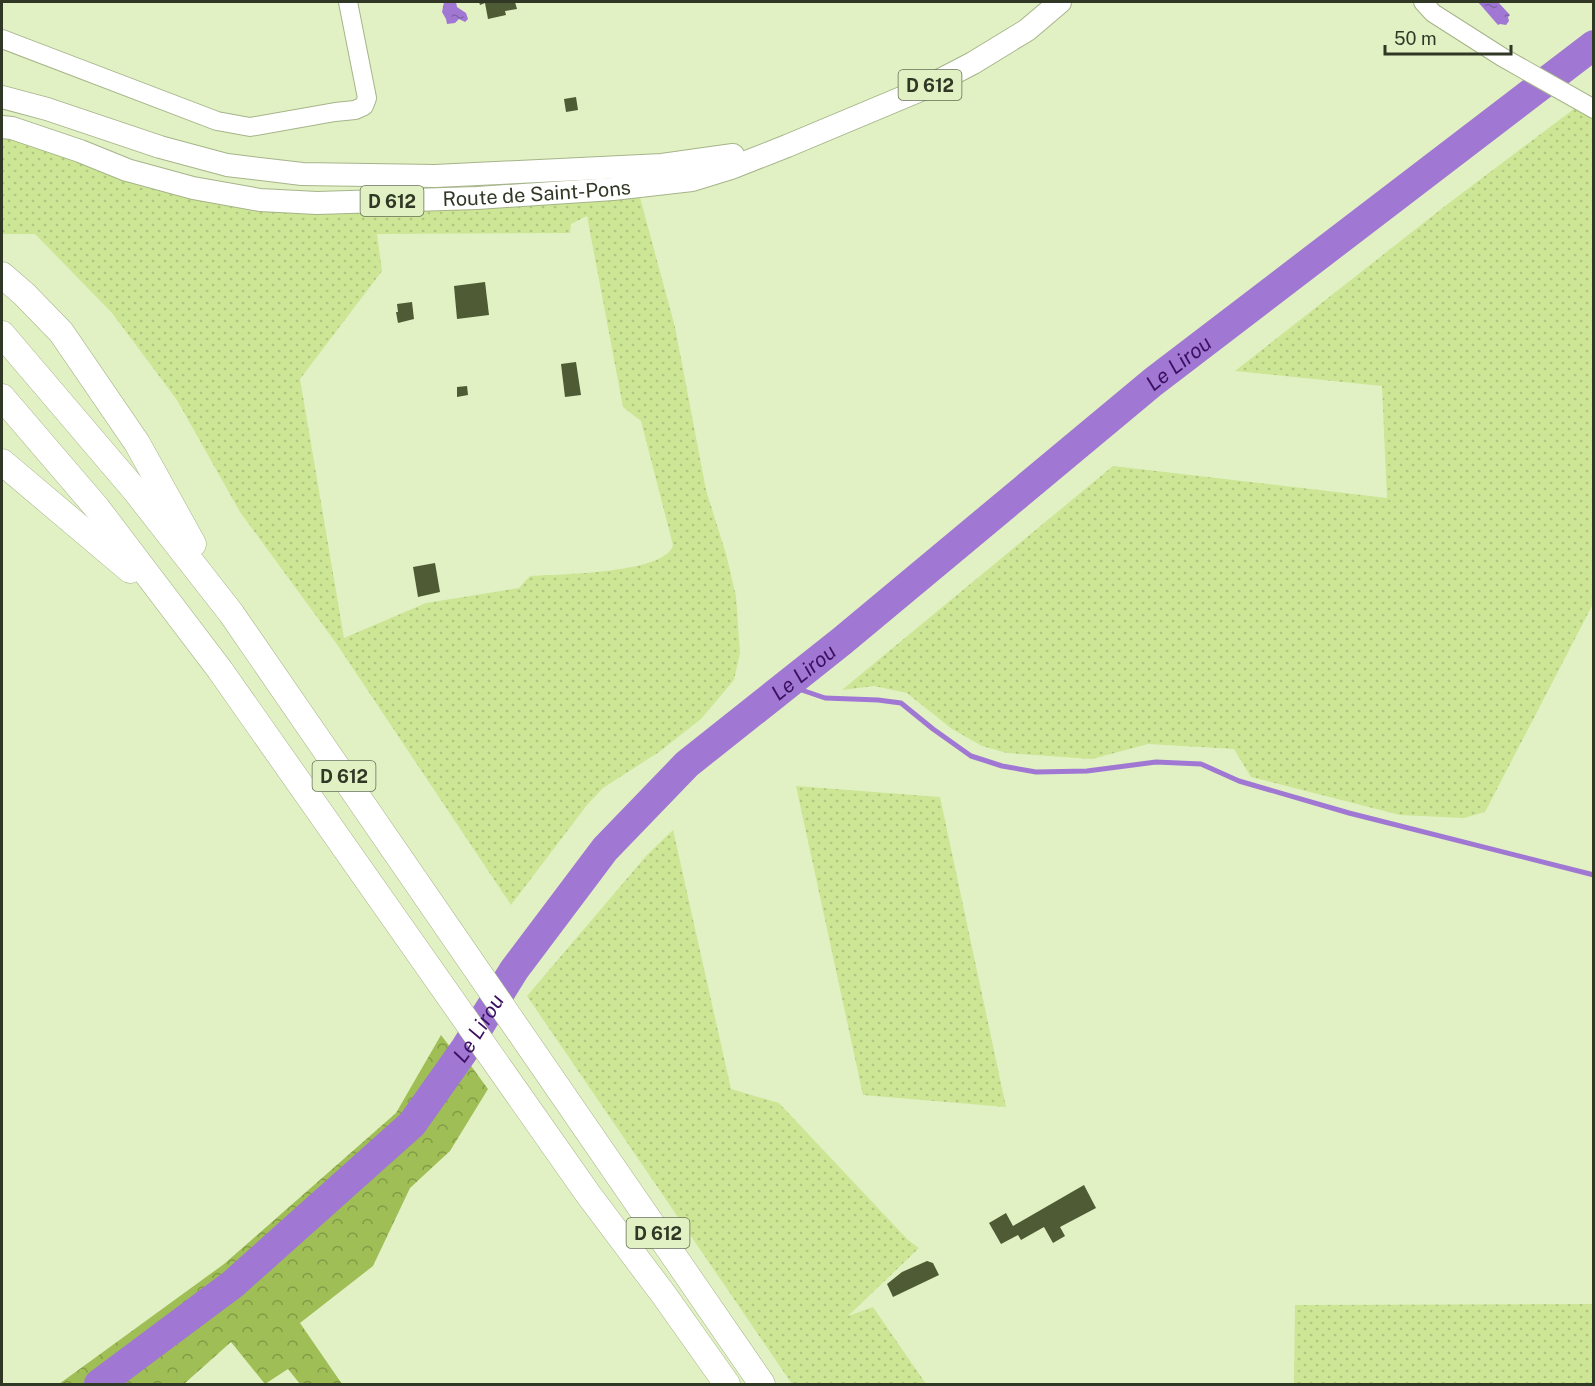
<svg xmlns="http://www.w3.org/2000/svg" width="1595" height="1386" font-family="'Public Sans',sans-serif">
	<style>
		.grass { fill: url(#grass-dots); fill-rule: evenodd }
		.forest { fill: url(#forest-crowns) }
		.water { fill: url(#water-ripples) }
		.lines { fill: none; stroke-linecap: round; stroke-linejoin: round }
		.stream { stroke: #a078d3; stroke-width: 5 }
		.river { stroke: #a078d3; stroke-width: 30 }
		.building { fill: #4f5b34 }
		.minor-casing { stroke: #a6b489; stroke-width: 20 }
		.major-casing { stroke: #a6b489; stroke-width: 24 }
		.highway-casing { stroke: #a6b489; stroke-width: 27 }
		.minor { stroke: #fff; stroke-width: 18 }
		.major { stroke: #fff; stroke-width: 22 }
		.highway { stroke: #fff; stroke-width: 26 }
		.labels { text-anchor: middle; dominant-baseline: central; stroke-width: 6; stroke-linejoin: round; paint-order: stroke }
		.shield { fill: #e1f1c4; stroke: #666f55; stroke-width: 1.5 }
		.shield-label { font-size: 18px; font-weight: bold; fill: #313725 }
		.street-label { font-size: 20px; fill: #313725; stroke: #e1f1c4 }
		.water-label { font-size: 21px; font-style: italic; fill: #3c1062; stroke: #e1f1c4 }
	</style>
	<defs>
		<pattern id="grass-dots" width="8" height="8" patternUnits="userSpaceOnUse" patternTransform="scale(1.5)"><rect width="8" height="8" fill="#cce695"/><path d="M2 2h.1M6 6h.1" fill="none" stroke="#b0c680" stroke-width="1.8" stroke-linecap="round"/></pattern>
		<pattern id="forest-crowns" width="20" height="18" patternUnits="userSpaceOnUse" patternTransform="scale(1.5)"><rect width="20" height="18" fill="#9fbe55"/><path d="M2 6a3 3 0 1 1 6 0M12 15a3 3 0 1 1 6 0" fill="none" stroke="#829b46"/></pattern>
		<pattern id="water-ripples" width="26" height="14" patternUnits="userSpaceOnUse" patternTransform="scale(1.5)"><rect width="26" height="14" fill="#a078d3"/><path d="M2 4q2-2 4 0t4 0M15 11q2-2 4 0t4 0" fill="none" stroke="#8363ab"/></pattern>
	</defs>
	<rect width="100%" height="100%" fill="#e1f1c4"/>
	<g class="grass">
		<polygon points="1578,106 1593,114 1593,604 1485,812 1464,818 1400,815 1251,777 1234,749 1148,744 1092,759 1007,753 982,746 952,729 907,693 874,686 842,690 1113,466 1387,498 1382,386 1235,371 1449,203"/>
		<path d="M2 134 182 191 639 194 675 327 706 490 726 554 736 596 740 653 734 680 701 719 659 752 603 788 587 805 511 905 336 643 240 512 177 400 112 313 35 234H2ZM587 216 623 407 641 421 673 545C666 574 557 574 530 576L519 588 426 603 344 638 300 379 382 271 377 234 570 233 571 224Z"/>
		<polygon points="796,786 940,797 1006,1107 863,1095"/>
		<polygon points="673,830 731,1089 779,1103 908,1240 919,1248 848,1316 873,1307 926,1384 792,1384 527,996 647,855"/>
		<polygon points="1593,1304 1593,1384 1294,1384 1295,1305"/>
	</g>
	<g class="forest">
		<polygon points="441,1035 454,1052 405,1123 227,1279 86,1384 59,1384 224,1264 396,1113"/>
		<polygon points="466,1059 488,1089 450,1151 410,1188 373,1266 300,1323 342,1384 300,1384 288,1369 265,1384 231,1342 184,1384 115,1384 258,1274 352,1190 415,1129"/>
	</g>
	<g class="water">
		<polygon points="444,2 456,2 457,7 466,13 468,19 465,22 459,19 455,23 447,24 446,19 442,12"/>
		<polygon points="1478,2 1498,2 1510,15 1508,17 1509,21 1506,25 1500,24 1498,25"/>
	</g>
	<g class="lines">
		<polyline class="stream" points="787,685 825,698 878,700 901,703 933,729 971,756 1002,766 1036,772 1087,771 1156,762 1201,764 1239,781 1349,813 1594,875"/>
		<path class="river" id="s1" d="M99 1384 233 1284 412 1124 465 1049 514 970 605 849 687 764 842 641 1153 382 1594 45"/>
	</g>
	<g class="building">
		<polygon points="479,2 515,2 517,9 505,11 506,15 488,19 485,3 480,5"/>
		<polygon points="576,97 578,110 566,112 564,99"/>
		<polygon points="485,282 489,315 457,319 454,286"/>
		<polygon points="412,302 414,319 398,323 396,312 398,312 397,304"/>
		<polygon points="576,362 581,395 565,397 561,364"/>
		<polygon points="467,386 468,395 457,397 457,387"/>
		<polygon points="435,563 440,592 418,597 413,567"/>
		<polygon points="1084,1185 1096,1208 1060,1227 1065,1236 1053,1243 1044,1227 1021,1240 1018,1235 1001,1244 989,1223 1006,1213 1013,1226"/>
		<polygon points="927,1261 933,1263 939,1275 893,1297 887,1284 902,1272"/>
	</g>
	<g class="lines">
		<defs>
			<g id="minor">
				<polyline points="1423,2 1433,13 1502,57 1594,109"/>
				<polyline points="2,39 217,121 250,127 335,112 355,110 364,106 367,98 348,2"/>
			</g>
			<g id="major">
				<polyline points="2,97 47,109 160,147 227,165 302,174 435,176 662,165 733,155"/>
				<path id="s2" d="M2 127 12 128 80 151 127 170 193 188 260 200 317 203 477 198 613 189 692 180 731 168 787 146 923 89 973 63 1027 30 1060 2"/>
			</g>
			<g id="highway">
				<polyline points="2,275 24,294 61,332 137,443 193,544"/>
				<polyline points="2,334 134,489 231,613 762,1384"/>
				<polyline points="2,397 97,508 220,670 588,1194 664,1295 727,1384"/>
				<polyline points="2,462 130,570"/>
			</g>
		</defs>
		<use href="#minor" class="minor-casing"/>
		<use href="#major" class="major-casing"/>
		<use href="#highway" class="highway-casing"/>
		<use href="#minor" class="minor"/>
		<use href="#major" class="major"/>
		<use href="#highway" class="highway"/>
	</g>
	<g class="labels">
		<g class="shield">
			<rect x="898.5" y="70" width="63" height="30" rx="4.5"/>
			<rect x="360.5" y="186" width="63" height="30" rx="4.5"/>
			<rect x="312.5" y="761" width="63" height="30" rx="4.5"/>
			<rect x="626.5" y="1218" width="63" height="30" rx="4.5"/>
		</g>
		<g class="shield-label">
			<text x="930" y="85">D 612</text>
			<text x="392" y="201">D 612</text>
			<text x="344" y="776">D 612</text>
			<text x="658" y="1233">D 612</text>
		</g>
		<g class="street-label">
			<text stroke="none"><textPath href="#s2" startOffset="546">Route de Saint-Pons</textPath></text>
		</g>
		<g class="water-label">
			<text stroke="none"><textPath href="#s1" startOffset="1496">Le Lirou</textPath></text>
			<text stroke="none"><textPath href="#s1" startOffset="1010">Le Lirou</textPath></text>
			<text stroke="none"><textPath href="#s1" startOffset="524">Le Lirou</textPath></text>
		</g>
	</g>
	<rect width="1595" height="1386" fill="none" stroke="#313725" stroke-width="6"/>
	<path d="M1385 45v9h126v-9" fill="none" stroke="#313725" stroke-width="3"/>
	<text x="1394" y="45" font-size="18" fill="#313725" stroke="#e1f1c4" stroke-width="4.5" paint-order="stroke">50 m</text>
</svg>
